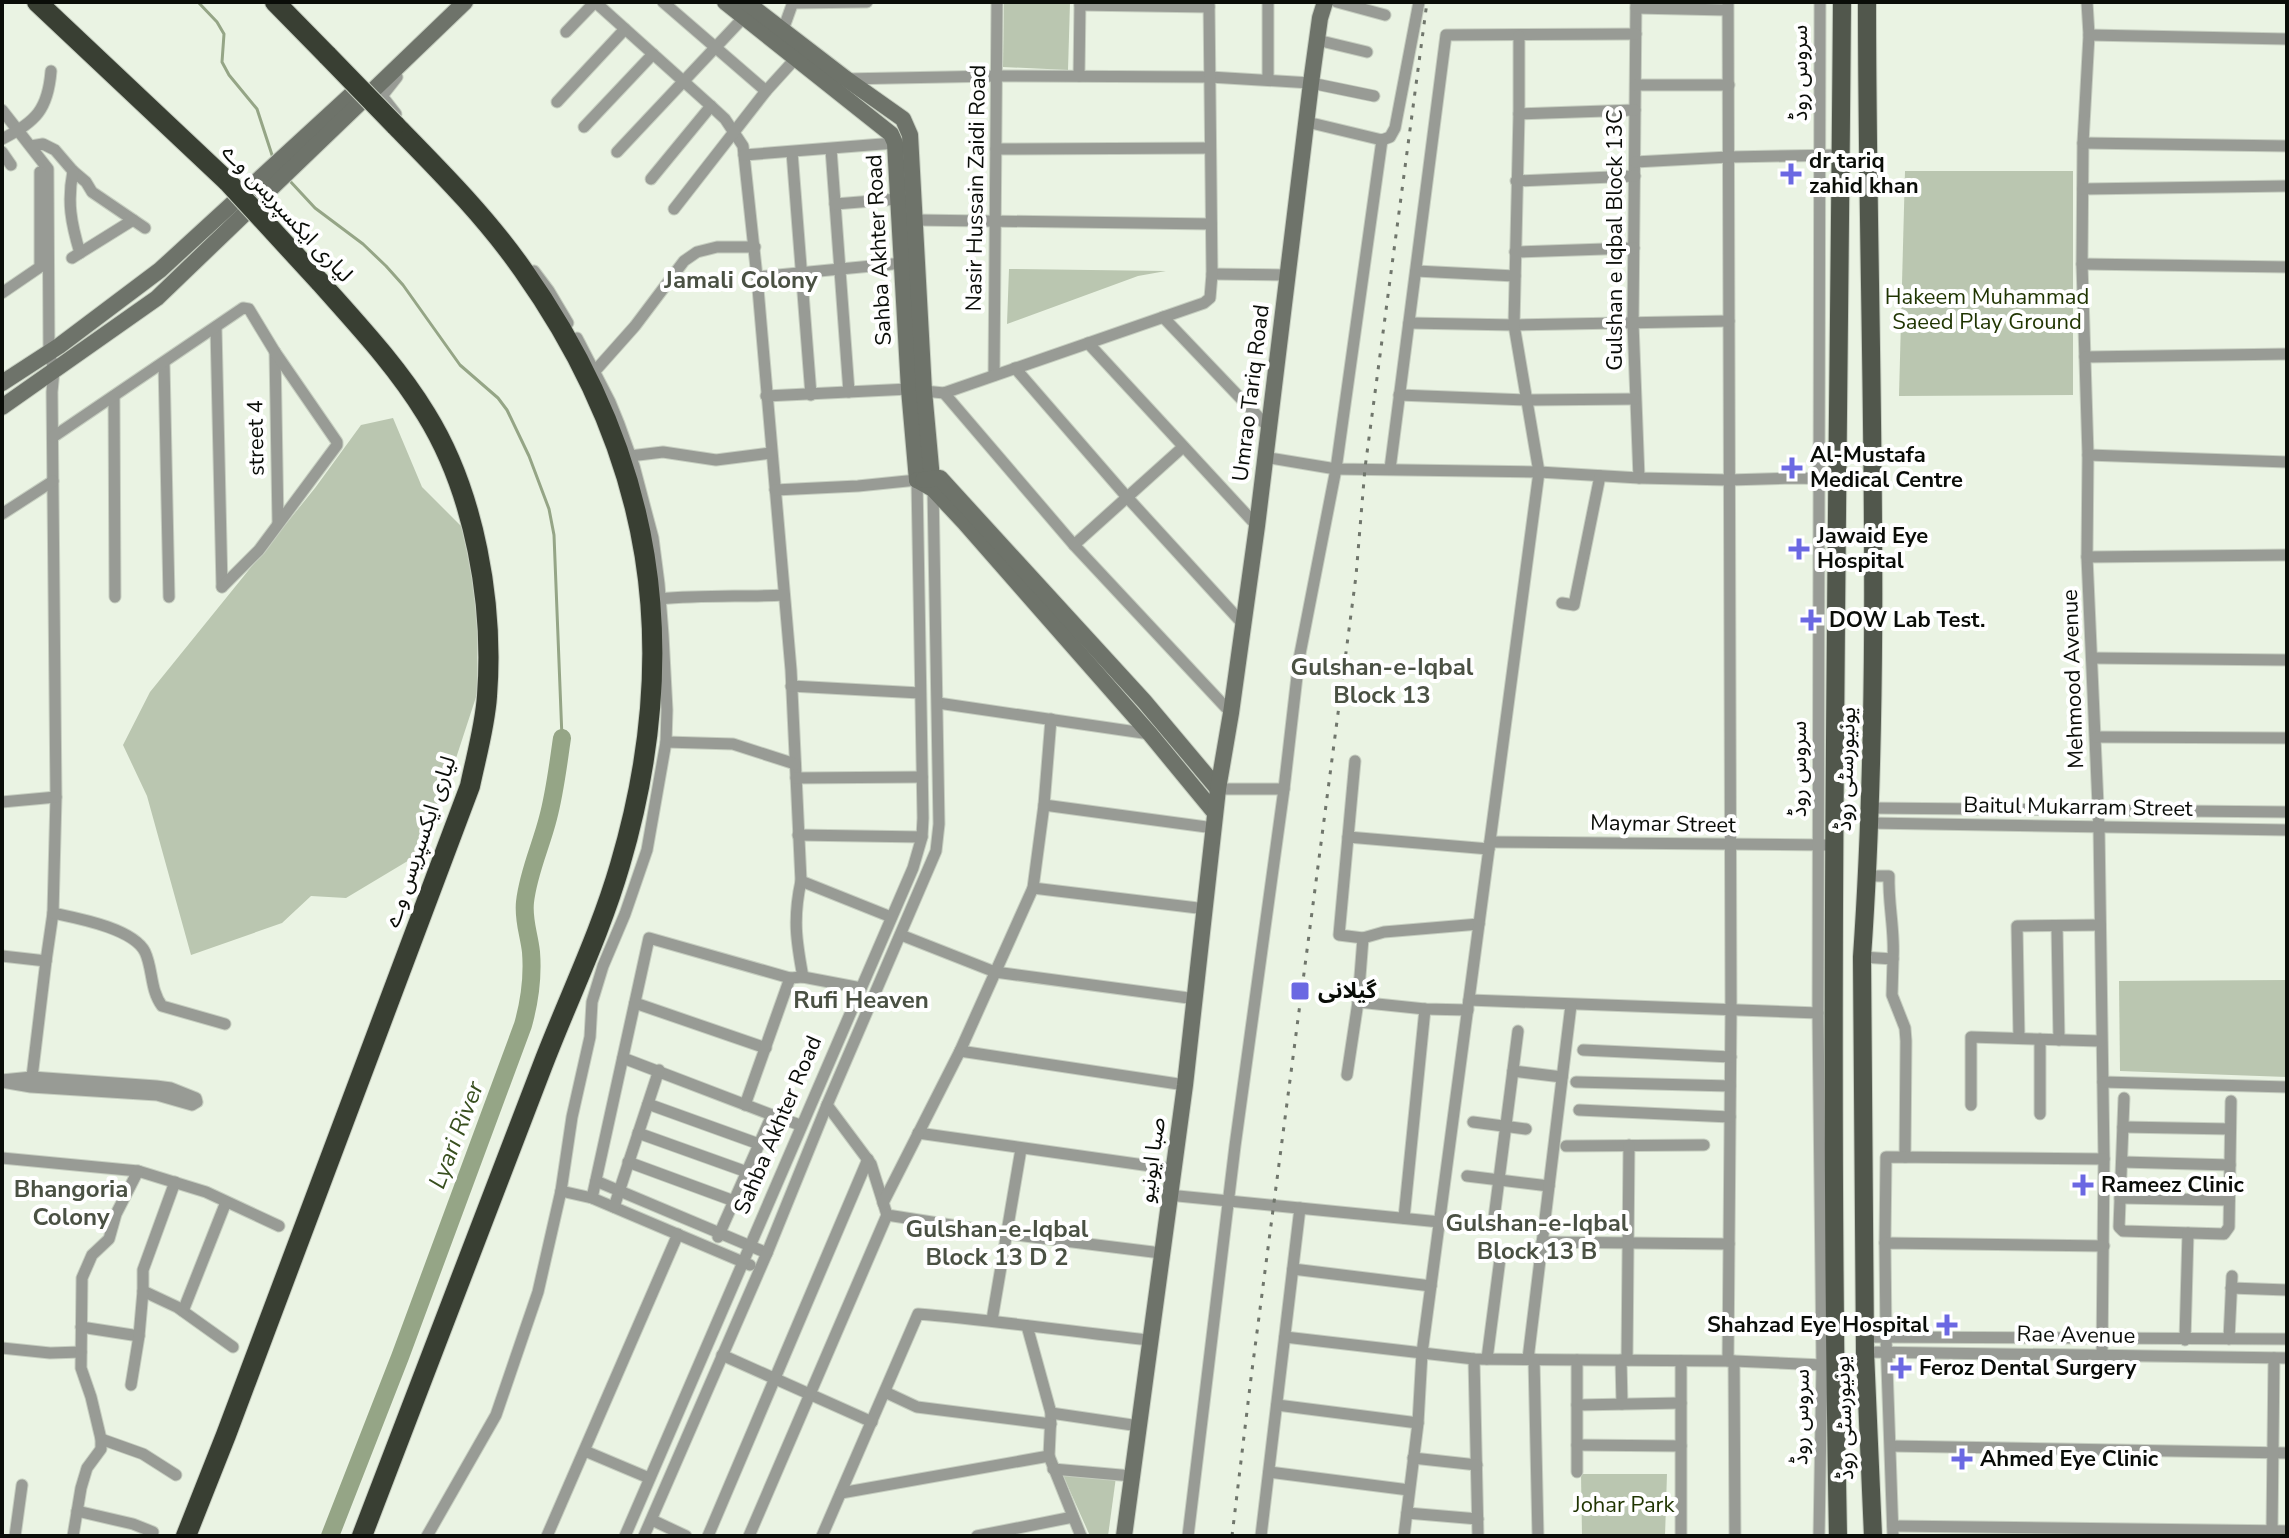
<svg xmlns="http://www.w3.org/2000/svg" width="2289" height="1538" font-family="'Nunito Sans','Noto Sans Arabic',sans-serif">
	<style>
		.green { fill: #bac6b0 }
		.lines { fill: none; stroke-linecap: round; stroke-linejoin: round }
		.stream { stroke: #95a586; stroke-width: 3 }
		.river { stroke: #95a586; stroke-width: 18 }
		.street-casing { stroke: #c6cec0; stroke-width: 13 }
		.secondary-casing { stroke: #c6cec0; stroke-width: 18 }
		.primary-casing { stroke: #c6cec0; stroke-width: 20 }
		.highway-casing { stroke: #c6cec0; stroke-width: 22 }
		.street { stroke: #989b95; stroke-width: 11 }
		.secondary { stroke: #6e736a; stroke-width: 16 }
		.primary { stroke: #51574c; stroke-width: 18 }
		.highway { stroke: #393f33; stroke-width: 20 }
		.rail { stroke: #70766c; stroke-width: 3; stroke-dasharray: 4 8; stroke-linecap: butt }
		.highway-bridge-casing { stroke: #c6cec0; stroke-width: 22; stroke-linecap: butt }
		.highway-bridge { stroke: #393f33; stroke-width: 20 }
		.poi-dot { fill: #6b68e2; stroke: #fff; stroke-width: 3 }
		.labels { text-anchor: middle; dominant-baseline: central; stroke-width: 8; stroke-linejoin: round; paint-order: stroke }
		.street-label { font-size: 22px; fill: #0a0d08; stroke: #fff }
		.poi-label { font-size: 22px; font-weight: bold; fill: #0a0d08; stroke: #fff; text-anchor: start }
		.park-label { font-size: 22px; fill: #1f3401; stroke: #fff }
		.neighbourhood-label { font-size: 24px; font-weight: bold; fill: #4a5143; stroke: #fff }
		.water-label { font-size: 24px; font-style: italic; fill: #384f1e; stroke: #fff }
	</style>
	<rect width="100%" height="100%" fill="#eaf3e3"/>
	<g class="green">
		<polygon points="1004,2 1070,2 1068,70 1003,67"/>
		<polygon points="1905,171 2073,171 2073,395 1899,396"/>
		<polygon points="1009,269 1166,271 1138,276 1007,324"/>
		<polygon points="393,418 422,487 462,527 477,600 477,694 426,850 346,898 311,896 282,923 191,955 147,796 123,745 150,692 315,488 361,425"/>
		<polygon points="2287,980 2287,1077 2120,1071 2119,981"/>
		<polygon points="1062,1473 1116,1477 1108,1536 1090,1536"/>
		<polygon points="1581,1474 1667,1474 1665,1536 1582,1535"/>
	</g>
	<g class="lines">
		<g class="stream">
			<polyline points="198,2 217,22 224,34 222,62 229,75 257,109 273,158"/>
			<polyline points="289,180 315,208 363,244 386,266 403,285 460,365 498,398 507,410 529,456 549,509 554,535 562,738"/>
		</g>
		<path class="river" d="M330 1536 400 1357 523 1025C530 1000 533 977 531 952 529 934 523 920 525 902 528 873 541 846 548 818 555 792 558 765 562 738"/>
		<defs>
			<g id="street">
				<polyline points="663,2 766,91"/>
				<polyline points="1268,2 1268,79"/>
				<polyline points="1337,2 1385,15"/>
				<polyline points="1636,2 1633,323 1639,478"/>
				<polyline points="1728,2 1731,1011 1728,1361"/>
				<polyline points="2087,2 2089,35 2083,143 2082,264 2088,455 2087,557 2099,828 2104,1159 2102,1355"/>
				<polyline points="793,3 867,2"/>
				<polyline points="1080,5 1209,7"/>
				<polyline points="1636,8 1727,10"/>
				<path d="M566 32 595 2 711 106 725 119 743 146 757 277 791 670 801 881C793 918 796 940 803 977"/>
				<polyline points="779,34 783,30 793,2"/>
				<polyline points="2089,35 2287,39"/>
				<polyline points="1317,40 1367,52"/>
				<polyline points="393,70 397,77 382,96 396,114"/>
				<polyline points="1079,76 1080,2"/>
				<polyline points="844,79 996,76 1210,77 1311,83 1374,96"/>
				<polyline points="1636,85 1729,85"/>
				<polyline points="557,102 625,29"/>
				<polyline points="2,110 48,169 49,352 54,370 52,392 56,797 53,913 46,961 2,956"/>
				<polyline points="1519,114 1635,110"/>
				<polyline points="1307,122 1382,140 1390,137 1395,128 1419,2"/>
				<polyline points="584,127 653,54"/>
				<path d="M2 139C36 122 48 109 51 71"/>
				<polyline points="2083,143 2287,146"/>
				<polyline points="31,146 43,144 55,150 73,171 86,182 92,192 145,228"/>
				<polyline points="831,149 849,392"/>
				<polyline points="996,149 1210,148"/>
				<polyline points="2,152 11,165"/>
				<polyline points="617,152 744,17"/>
				<polyline points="792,152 811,395"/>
				<polyline points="744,155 895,143"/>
				<polyline points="1635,162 1729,157 1841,155"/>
				<path d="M73 171C67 202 71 223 80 253"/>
				<polyline points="651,179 711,106"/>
				<polyline points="1516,181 1635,176"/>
				<polyline points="2083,189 2287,186"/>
				<polyline points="835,204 898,199"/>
				<polyline points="674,209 766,91 796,58"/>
				<polyline points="916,220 1211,224"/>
				<polyline points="1515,252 1634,248"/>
				<polyline points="72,258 133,220"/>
				<polyline points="2082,264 2287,267"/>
				<polyline points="534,271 549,291 568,323"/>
				<polyline points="1416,271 1515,276"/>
				<polyline points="1212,274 1287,275"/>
				<polyline points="757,277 903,263"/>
				<polyline points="2,293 40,267 40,172"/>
				<polyline points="1163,317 1268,427"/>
				<polyline points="1409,323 1514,325 1729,321"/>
				<polyline points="216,328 222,587"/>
				<polyline points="1088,343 1257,526"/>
				<polyline points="275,352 278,523"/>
				<polyline points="2085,357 2287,354"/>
				<polyline points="164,363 169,597"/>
				<polyline points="1015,368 1126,496 1243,624"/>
				<polyline points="595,371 635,326 684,261 697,252 717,247 755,247"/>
				<polyline points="994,375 997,2"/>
				<polyline points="924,391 944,393 1204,303 1210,298 1212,274 1209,2"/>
				<polyline points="944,393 1074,545 1231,713"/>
				<polyline points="1399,395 1527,400 1635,399"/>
				<polyline points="114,396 115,597"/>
				<polyline points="766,396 909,389"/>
				<polyline points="53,437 243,308 249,309 275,352 337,442 337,445 259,550 222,587"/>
				<polyline points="2088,455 2287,462"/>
				<polyline points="630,456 663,452 716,460 771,453"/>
				<polyline points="1264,457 1336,469 1539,472 1639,478 1729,480 1792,478 1839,479"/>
				<polyline points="1390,469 1446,35 1636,34"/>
				<polyline points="2,514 53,481"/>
				<polyline points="1074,545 1183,447"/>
				<polyline points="2087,557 2287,555"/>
				<path d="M660 599C702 595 742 597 784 595"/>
				<polyline points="1562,603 1574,605 1600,476"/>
				<polyline points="2092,658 2287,660"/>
				<polyline points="791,686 920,693"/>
				<polyline points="938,703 1150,734"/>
				<polyline points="2096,737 2287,738"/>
				<polyline points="666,742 733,744 795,764"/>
				<polyline points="1355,761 1339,935 1363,938 1384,932 1479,924"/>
				<polyline points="796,778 922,777"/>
				<polyline points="1218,789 1284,789"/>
				<polyline points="2,802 56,797"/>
				<polyline points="1044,805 1214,828"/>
				<polyline points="1869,808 2287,812"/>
				<polyline points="1869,823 2287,830"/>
				<polyline points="798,835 922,837"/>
				<polyline points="1348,837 1489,849"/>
				<polyline points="1490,842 1826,845"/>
				<path d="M1866 876H1889C1888 904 1895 931 1893 959"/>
				<polyline points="801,881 891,917"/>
				<polyline points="1033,888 1206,909"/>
				<path d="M53 913C76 918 133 928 145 952 153 969 150 990 162 1006L225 1024"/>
				<polyline points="2057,926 2059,1040"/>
				<polyline points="901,935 995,972 1196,999"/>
				<polyline points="1862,957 1893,959 1892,995 1905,1028 1906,1041 1905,1157"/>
				<polyline points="1469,1000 1818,1013"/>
				<polyline points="1358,1002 1425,1009 1468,1010"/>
				<polyline points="635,1003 766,1048"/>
				<polyline points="2019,1038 2017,926 2100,925"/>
				<polyline points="1583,1050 1731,1057"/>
				<polyline points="960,1051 1185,1085"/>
				<polyline points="623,1058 772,1115"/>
				<polyline points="1513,1071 1562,1077"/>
				<polyline points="1347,1075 1358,1002 1363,938"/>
				<polyline points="32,1077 46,961"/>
				<polyline points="2,1080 32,1077 156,1086 171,1088 196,1098 197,1102 192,1105 157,1095 31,1087 2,1082"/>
				<polyline points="1576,1082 1730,1086"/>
				<polyline points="2103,1082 2287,1087"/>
				<polyline points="2124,1098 2119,1227 2123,1231 2224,1234 2229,1227 2231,1101"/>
				<polyline points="648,1104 759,1144"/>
				<polyline points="745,1105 790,978"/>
				<polyline points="827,1105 871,1164 887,1215 1008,1234 1161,1253"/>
				<polyline points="1971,1105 1971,1037 2100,1041"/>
				<polyline points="1579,1110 1730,1117"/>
				<polyline points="2040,1114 2040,1039"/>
				<polyline points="1473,1122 1526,1129"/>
				<polyline points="2123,1127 2230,1129"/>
				<polyline points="638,1133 747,1172"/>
				<polyline points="918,1133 1172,1169"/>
				<polyline points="1566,1146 1704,1145"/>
				<polyline points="2,1158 138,1171 206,1192 279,1226"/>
				<polyline points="628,1162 734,1201"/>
				<polyline points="2122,1162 2230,1165"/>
				<polyline points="1467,1176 1549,1186"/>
				<polyline points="596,1181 767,1253"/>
				<polyline points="561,1191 592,1198 750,1265"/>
				<polyline points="1168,1195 1440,1222"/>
				<polyline points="592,1198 649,938 790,978 803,977 861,988"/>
				<polyline points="2120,1198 2229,1200"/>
				<polyline points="883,1203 960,1051 1033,888 1044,805 1051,719"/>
				<polyline points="614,1207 659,1070"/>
				<polyline points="1404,1218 1425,1009"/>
				<polyline points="1493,1226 1518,1031"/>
				<polyline points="718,1237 772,1115 800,1125"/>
				<polyline points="1542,1242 1729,1244"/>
				<polyline points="1885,1243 1886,1157 2104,1159"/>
				<polyline points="1293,1269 1431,1286"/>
				<polyline points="2231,1288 2287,1290"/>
				<polyline points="143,1291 177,1307 233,1347"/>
				<polyline points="183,1311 226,1202"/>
				<polyline points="992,1320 1021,1149"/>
				<polyline points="1027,1326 1051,1413 1049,1456 1081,1536"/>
				<polyline points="81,1327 139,1336"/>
				<polyline points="1285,1337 1474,1359 1734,1361 1822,1365"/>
				<polyline points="1865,1337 2287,1339"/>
				<polyline points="2229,1339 2232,1276"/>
				<polyline points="2185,1340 2188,1233"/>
				<polyline points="2,1348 50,1353 81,1352"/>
				<polyline points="1865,1352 2287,1358"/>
				<polyline points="722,1355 872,1422"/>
				<polyline points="1474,1359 1478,1536"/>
				<polyline points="1487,1359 1501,1251"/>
				<polyline points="1528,1359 1571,1005"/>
				<polyline points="1534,1359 1538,1536"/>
				<polyline points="1621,1360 1622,1404"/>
				<polyline points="1627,1360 1629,1145"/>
				<polyline points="1734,1361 1735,1536"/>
				<polyline points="131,1385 139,1336 143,1291 143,1270 175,1182"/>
				<polyline points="885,1392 917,1407 1051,1424"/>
				<polyline points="1277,1405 1418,1423"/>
				<polyline points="1577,1405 1681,1403"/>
				<polyline points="1051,1413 1139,1426"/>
				<polyline points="101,1439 143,1454 176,1475"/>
				<polyline points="1577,1445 1681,1446"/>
				<polyline points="1891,1446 2287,1453"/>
				<polyline points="585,1451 649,1478"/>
				<polyline points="1413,1458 1477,1465"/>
				<polyline points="1053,1469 1132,1476"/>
				<polyline points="1269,1472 1409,1490"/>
				<polyline points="1577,1472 1577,1360"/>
				<polyline points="841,1493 1049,1456"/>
				<polyline points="77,1511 133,1524 153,1532"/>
				<polyline points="1407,1513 1478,1519"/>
				<polyline points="652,1520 686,1536"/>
				<polyline points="1893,1526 2287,1531"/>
				<polyline points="2272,1530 2274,1358"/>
				<polyline points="15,1536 22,1485"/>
				<polyline points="73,1536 81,1488 87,1468 101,1449 101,1439 91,1397 81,1368 82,1278 92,1255 109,1239 116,1214 138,1171"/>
				<polyline points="427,1536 496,1415 538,1292 561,1191 572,1117 590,1037 592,1002 603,966 625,914 647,850 666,742 667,710 663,635 659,584 653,538 634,466 619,424 610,402 577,338"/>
				<polyline points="547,1536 678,1234"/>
				<polyline points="625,1536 913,868 922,837 923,818 917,480 858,486 775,490"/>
				<polyline points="644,1536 767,1253 827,1105 936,851 939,824 933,487"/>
				<polyline points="708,1536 868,1159"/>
				<polyline points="749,1536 887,1215"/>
				<path d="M822 1536 918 1314C995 1320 1072 1332 1149 1340"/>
				<polyline points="977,1536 1073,1517"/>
				<polyline points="1188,1536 1235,1146 1284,789 1299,659 1336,469 1382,140"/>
				<polyline points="1261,1536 1300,1208"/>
				<polyline points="1404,1536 1418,1423 1422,1353 1539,472 1514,325 1519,114 1519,36"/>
				<polyline points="1681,1536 1681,1361"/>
				<polyline points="1819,1536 1822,1365 1818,1013 1820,2"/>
				<polyline points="1893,1536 1886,1338 1885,1243 2104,1246"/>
			</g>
			<g id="secondary">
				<polyline points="725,2 891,134 895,143 909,389 917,480"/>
				<polyline points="746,2 845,78 903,119 910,135 924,391 932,479"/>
				<polyline points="2,383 59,346 160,270 352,94"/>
				<polyline points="2,407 157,298 465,2"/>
				<polyline points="917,480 933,489 964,522 1150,734 1215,813"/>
				<polyline points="923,480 940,478 1144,701 1218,789"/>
				<polyline points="1124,1536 1185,1085 1218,789 1231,713 1257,526 1311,83 1320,18 1325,2"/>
			</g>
			<g id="primary">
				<path d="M1867 2C1867 320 1884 640 1862 957L1865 1352 1873 1536"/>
				<path d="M1838 1536C1828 1025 1838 513 1842 2"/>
			</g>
			<g id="highway">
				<polyline points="37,2 228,182"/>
				<polyline points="275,2 328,56"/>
				<path d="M186 1536 226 1435 470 786C476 757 485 726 487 696 494 604 475 493 426 414 396 365 357 324 319 281"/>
				<path d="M362 1536C422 1380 482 1223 542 1067 568 999 600 934 620 865 684 648 654 455 523 270 486 217 440 171 395 125"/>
			</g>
		</defs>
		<use href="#street" class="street-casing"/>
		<use href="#secondary" class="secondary-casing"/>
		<use href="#primary" class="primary-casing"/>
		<use href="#highway" class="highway-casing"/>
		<use href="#street" class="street"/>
		<use href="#secondary" class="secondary"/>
		<use href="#primary" class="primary"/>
		<use href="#highway" class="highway"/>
		<polyline class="rail" points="1232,1536 1251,1378 1356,576 1365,468 1427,2"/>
		<defs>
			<g id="highway-bridge">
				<polyline points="328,56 395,125"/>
				<polyline points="228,182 319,281"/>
			</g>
		</defs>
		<use href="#highway-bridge" class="highway-bridge-casing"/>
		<use href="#highway-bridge" class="highway-bridge"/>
	</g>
	<g class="poi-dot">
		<path d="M1787 162h8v8h8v8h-8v8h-8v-8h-8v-8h8z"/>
		<path d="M1788 456h8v8h8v8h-8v8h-8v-8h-8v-8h8z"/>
		<path d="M1795 537h8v8h8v8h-8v8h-8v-8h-8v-8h8z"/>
		<path d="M1807 608h8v8h8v8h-8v8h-8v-8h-8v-8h8z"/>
		<rect x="1290" y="981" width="20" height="20" rx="4"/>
		<path d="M2079 1173h8v8h8v8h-8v8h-8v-8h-8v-8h8z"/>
		<path d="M1943 1313h8v8h8v8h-8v8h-8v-8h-8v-8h8z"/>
		<path d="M1897 1356h8v8h8v8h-8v8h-8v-8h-8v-8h8z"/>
		<path d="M1958 1447h8v8h8v8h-8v8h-8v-8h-8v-8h8z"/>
	</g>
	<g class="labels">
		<g class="street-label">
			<text transform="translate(1800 73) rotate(-90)">سروس روڈ</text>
			<text transform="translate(976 188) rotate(-89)">Nasir Hussain Zaidi Road</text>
			<text transform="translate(287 213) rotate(47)">لیاری ایکسپریس وے</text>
			<text transform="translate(1615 240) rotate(-90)">Gulshan e Iqbal Block 13C</text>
			<text transform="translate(879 250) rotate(-93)">Sahba Akhter Road</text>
			<text transform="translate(1251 393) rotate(-83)">Umrao Tariq Road</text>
			<text transform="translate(256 438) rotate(-91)">street 4</text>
			<text transform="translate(2073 679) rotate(-92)">Mehmood Avenue</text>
			<text transform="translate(1799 769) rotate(-90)">سروس روڈ</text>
			<text transform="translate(1846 769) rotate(-88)">یونیورسٹی روڈ</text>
			<text transform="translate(2078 807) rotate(1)">Baitul Mukarram Street</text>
			<text transform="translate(1663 824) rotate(1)">Maymar Street</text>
			<text transform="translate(420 842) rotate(-71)">لیاری ایکسپریس وے</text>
			<text transform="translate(778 1125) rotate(-67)">Sahba Akhter Road</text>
			<text transform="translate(1152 1160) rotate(-82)">صبا ایونیو</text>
			<text transform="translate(2076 1335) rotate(1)">Rae Avenue</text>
			<text transform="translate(1801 1417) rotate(-89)">سروس روڈ</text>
			<text transform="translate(1844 1418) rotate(-92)">یونیورسٹی روڈ</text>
		</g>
		<g class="poi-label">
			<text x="1809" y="161">dr tariq<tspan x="1809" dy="25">zahid khan</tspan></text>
			<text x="1810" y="455">Al-Mustafa<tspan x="1810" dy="25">Medical Centre</tspan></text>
			<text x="1817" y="536">Jawaid Eye<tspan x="1817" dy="25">Hospital</tspan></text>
			<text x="1829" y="620">DOW Lab Test.</text>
			<text x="1318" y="991">گیلانی</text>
			<text x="2101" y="1185">Rameez Clinic</text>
			<text x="1929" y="1325" text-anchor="end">Shahzad Eye Hospital</text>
			<text x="1919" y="1368">Feroz Dental Surgery</text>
			<text x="1980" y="1459">Ahmed Eye Clinic</text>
		</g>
		<g class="park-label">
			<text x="1987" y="297">Hakeem Muhammad<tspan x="1987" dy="25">Saeed Play Ground</tspan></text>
			<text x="1624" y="1505">Johar Park</text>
		</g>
		<g class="neighbourhood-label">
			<text x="741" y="280">Jamali Colony</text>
			<text x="1382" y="667">Gulshan-e-Iqbal<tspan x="1382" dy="28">Block 13</tspan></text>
			<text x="861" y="1000">Rufi Heaven</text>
			<text x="71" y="1189">Bhangoria<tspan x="71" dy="28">Colony</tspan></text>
			<text x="1537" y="1223">Gulshan-e-Iqbal<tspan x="1537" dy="28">Block 13 B</tspan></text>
			<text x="997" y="1229">Gulshan-e-Iqbal<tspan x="997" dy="28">Block 13 D 2</tspan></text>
		</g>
		<g class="water-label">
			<text transform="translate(456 1135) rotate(-69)">Lyari River</text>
		</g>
	</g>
	<rect width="2289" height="1538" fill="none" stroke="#0a0d08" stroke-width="8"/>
</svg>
